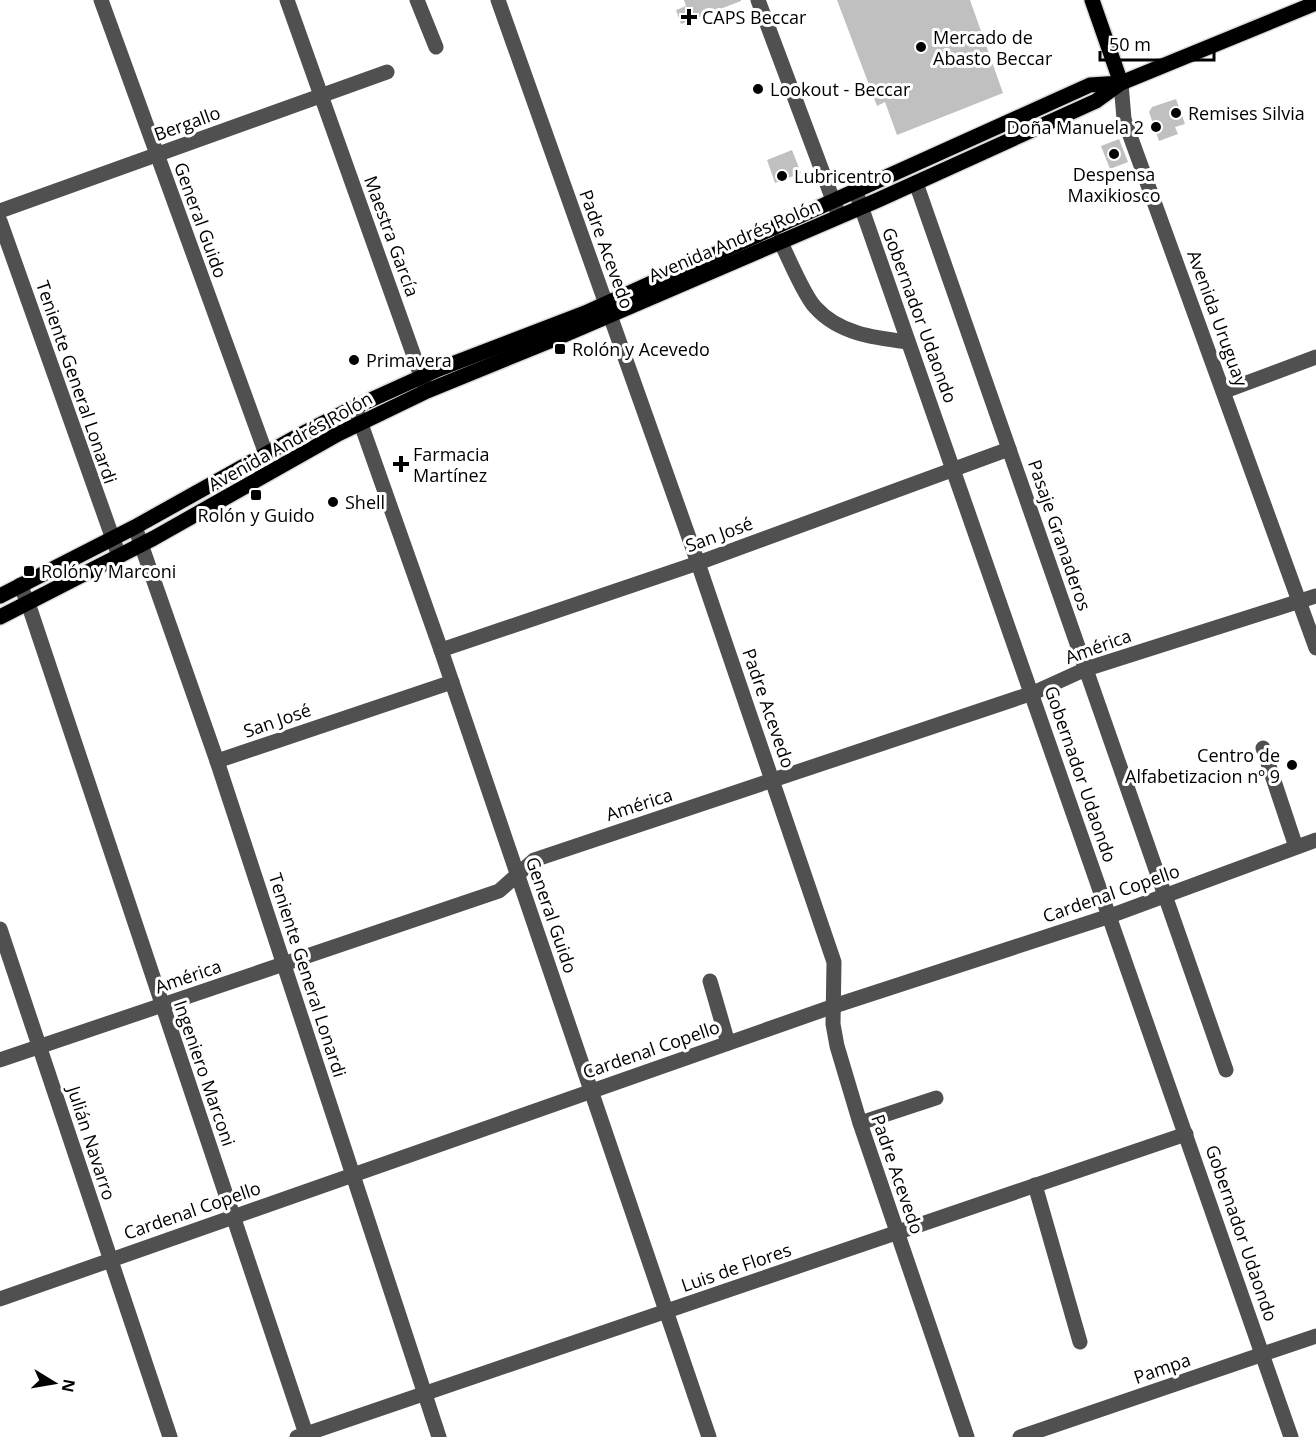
<svg xmlns="http://www.w3.org/2000/svg" width="1316" height="1437" font-family="'Open Sans',sans-serif">
	<style>
		.building { fill: #c0c0c0 }
		.lines { fill: none; stroke-linecap: round; stroke-linejoin: round }
		.major-casing { stroke: #dbdbdb; stroke-width: 18 }
		.minor { stroke: #505050; stroke-width: 15 }
		.major { stroke: #000; stroke-width: 15 }
		.poi-dot { fill: #000; stroke: #fff; stroke-width: 2 }
		.labels { text-anchor: middle; dominant-baseline: central; stroke-width: 6; stroke-linejoin: round; paint-order: stroke }
		.poi-label { font-size: 18px; fill: #000; stroke: #fff; text-anchor: start }
		.street-label { font-size: 18px; fill: #000; stroke: #fff }
	</style>
	<rect width="100%" height="100%" fill="#fff"/>
	<g class="building">
		<polygon points="684,0 741,0 741,1 681,24 676,10 686,6"/>
		<polygon points="837,0 970,0 1003,93 897,135 885,102 877,106"/>
		<polygon points="1176,99 1185,124 1175,127 1178,134 1159,141 1149,112 1152,107"/>
		<polygon points="1119,139 1128,162 1110,169 1101,146"/>
		<polygon points="792,150 801,173 775,183 767,160"/>
	</g>
	<g class="lines">
		<defs>
			<g id="major">
				<polyline points="1092,0 1121,83"/>
				<polyline points="0,596 135,527 298,436 355,407 439,369 585,313 1090,85 1121,83"/>
				<polyline points="0,617 154,538 338,434 427,391 557,338 878,200 1096,101 1121,83 1316,3"/>
			</g>
		</defs>
		<use href="#major" class="major-casing"/>
		<g class="minor">
			<polyline points="101,0 266,454"/>
			<polyline points="287,0 425,387"/>
			<polyline points="417,0 436,47"/>
			<polyline points="498,0 698,563 834,962 833,1024 837,1046 860,1123 967,1437"/>
			<polyline points="758,0 839,216"/>
			<polyline points="1121,83 1124,119 1316,648"/>
			<polyline points="916,183 1226,1070"/>
			<polyline points="856,192 1291,1437"/>
			<polyline points="0,211 387,72"/>
			<polyline points="0,221 119,556"/>
			<path d="M780 241C789 258 803 294 815 307 839 334 875 338 908 342"/>
			<polyline points="1225,391 1316,357"/>
			<polyline points="355,407 441,650 709,1437"/>
			<polyline points="135,527 217,761 439,1437"/>
			<polyline points="20,585 28,603 307,1437"/>
			<polyline points="441,650 698,563 1009,449"/>
			<polyline points="1263,748 1296,847"/>
			<polyline points="217,761 452,682"/>
			<polyline points="0,929 170,1437"/>
			<polyline points="710,981 728,1043"/>
			<polyline points="0,1060 499,891 534,860 1033,693 1086,669 1316,596"/>
			<polyline points="860,1123 936,1098"/>
			<polyline points="1035,1185 1080,1342"/>
			<polyline points="0,1299 834,1006 1110,916 1316,840"/>
			<polyline points="297,1437 1186,1134"/>
			<polyline points="1020,1437 1316,1336"/>
		</g>
		<use href="#major" class="major"/>
	</g>
	<g class="poi-dot">
		<path d="M686 8h6v6h6v6h-6v6h-6v-6h-6v-6h6z"/>
		<circle cx="921" cy="47" r="6"/>
		<circle cx="758" cy="89" r="6"/>
		<circle cx="1176" cy="113" r="6"/>
		<circle cx="1156" cy="127" r="6"/>
		<circle cx="1114" cy="154" r="6"/>
		<circle cx="782" cy="176" r="6"/>
		<rect x="554" y="343" width="12" height="12" rx="3"/>
		<circle cx="354" cy="360" r="6"/>
		<path d="M398 455h6v6h6v6h-6v6h-6v-6h-6v-6h6z"/>
		<rect x="250" y="489" width="12" height="12" rx="3"/>
		<circle cx="333" cy="502" r="6"/>
		<rect x="23" y="565" width="12" height="12" rx="3"/>
		<circle cx="1292" cy="765" r="6"/>
	</g>
	<g class="labels">
		<g class="poi-label">
			<text x="702" y="17">CAPS Beccar</text>
			<text x="933" y="37">Mercado de<tspan x="933" dy="21">Abasto Beccar</tspan></text>
			<text x="770" y="89">Lookout - Beccar</text>
			<text x="1188" y="113">Remises Silvia</text>
			<text x="1144" y="127" text-anchor="end">Doña Manuela 2</text>
			<text x="1114" y="174" text-anchor="middle">Despensa<tspan x="1114" dy="21">Maxikiosco</tspan></text>
			<text x="794" y="176">Lubricentro</text>
			<text x="572" y="349">Rolón y Acevedo</text>
			<text x="366" y="360">Primavera</text>
			<text x="413" y="454">Farmacia<tspan x="413" dy="21">Martínez</tspan></text>
			<text x="345" y="502">Shell</text>
			<text x="256" y="515" text-anchor="middle">Rolón y Guido</text>
			<text x="41" y="571">Rolón y Marconi</text>
			<text x="1280" y="755" text-anchor="end">Centro de<tspan x="1280" dy="21">Alfabetizacion nº 9</tspan></text>
		</g>
		<g class="street-label">
			<text transform="translate(187 123) rotate(-20)">Bergallo</text>
			<text transform="translate(201 220) rotate(70)">General Guido</text>
			<text transform="translate(392 236) rotate(70)">Maestra García</text>
			<text transform="translate(734 240) rotate(-23)">Avenida Andrés Rolón</text>
			<text transform="translate(607 249) rotate(70)">Padre Acevedo</text>
			<text transform="translate(920 315) rotate(70)">Gobernador Udaondo</text>
			<text transform="translate(1218 318) rotate(70)">Avenida Uruguay</text>
			<text transform="translate(77 382) rotate(71)">Teniente General Lonardi</text>
			<text transform="translate(290 441) rotate(-29)">Avenida Andrés Rolón</text>
			<text transform="translate(719 534) rotate(-20)">San José</text>
			<text transform="translate(1060 535) rotate(71)">Pasaje Granaderos</text>
			<text transform="translate(1098 646) rotate(-20)">América</text>
			<text transform="translate(769 708) rotate(71)">Padre Acevedo</text>
			<text transform="translate(277 720) rotate(-19)">San José</text>
			<text transform="translate(1081 774) rotate(71)">Gobernador Udaondo</text>
			<text transform="translate(639 804) rotate(-18)">América</text>
			<text transform="translate(1111 893) rotate(-19)">Cardenal Copello</text>
			<text transform="translate(552 915) rotate(71)">General Guido</text>
			<text transform="translate(308 975) rotate(72)">Teniente General Lonardi</text>
			<text transform="translate(188 976) rotate(-19)">América</text>
			<text transform="translate(651 1049) rotate(-19)">Cardenal Copello</text>
			<text transform="translate(205 1073) rotate(71)">Ingeniero Marconi</text>
			<text transform="translate(92 1143) rotate(72)">Julián Navarro</text>
			<text transform="translate(898 1174) rotate(71)">Padre Acevedo</text>
			<text transform="translate(192 1210) rotate(-19)">Cardenal Copello</text>
			<text transform="translate(1242 1233) rotate(71)">Gobernador Udaondo</text>
			<text transform="translate(736 1267) rotate(-19)">Luis de Flores</text>
			<text transform="translate(1162 1368) rotate(-19)">Pampa</text>
		</g>
	</g>
	<g transform="translate(54 1383) rotate(101)" stroke="#ffffff" stroke-width="4.5" paint-order="stroke">
	<path d="M0-4.5L10 22L0 15L-10 22Z" fill="#000000"/>
	<text y="-9" font-size="16" font-weight="bold" text-anchor="middle" fill="#000000">N</text>
	</g>
	<path d="M1100 51v9h114v-9" fill="none" stroke="#000000" stroke-width="3"/>
	<text x="1109" y="51" font-size="18" fill="#000000" stroke="#ffffff" stroke-width="4.5" paint-order="stroke">50 m</text>
</svg>
